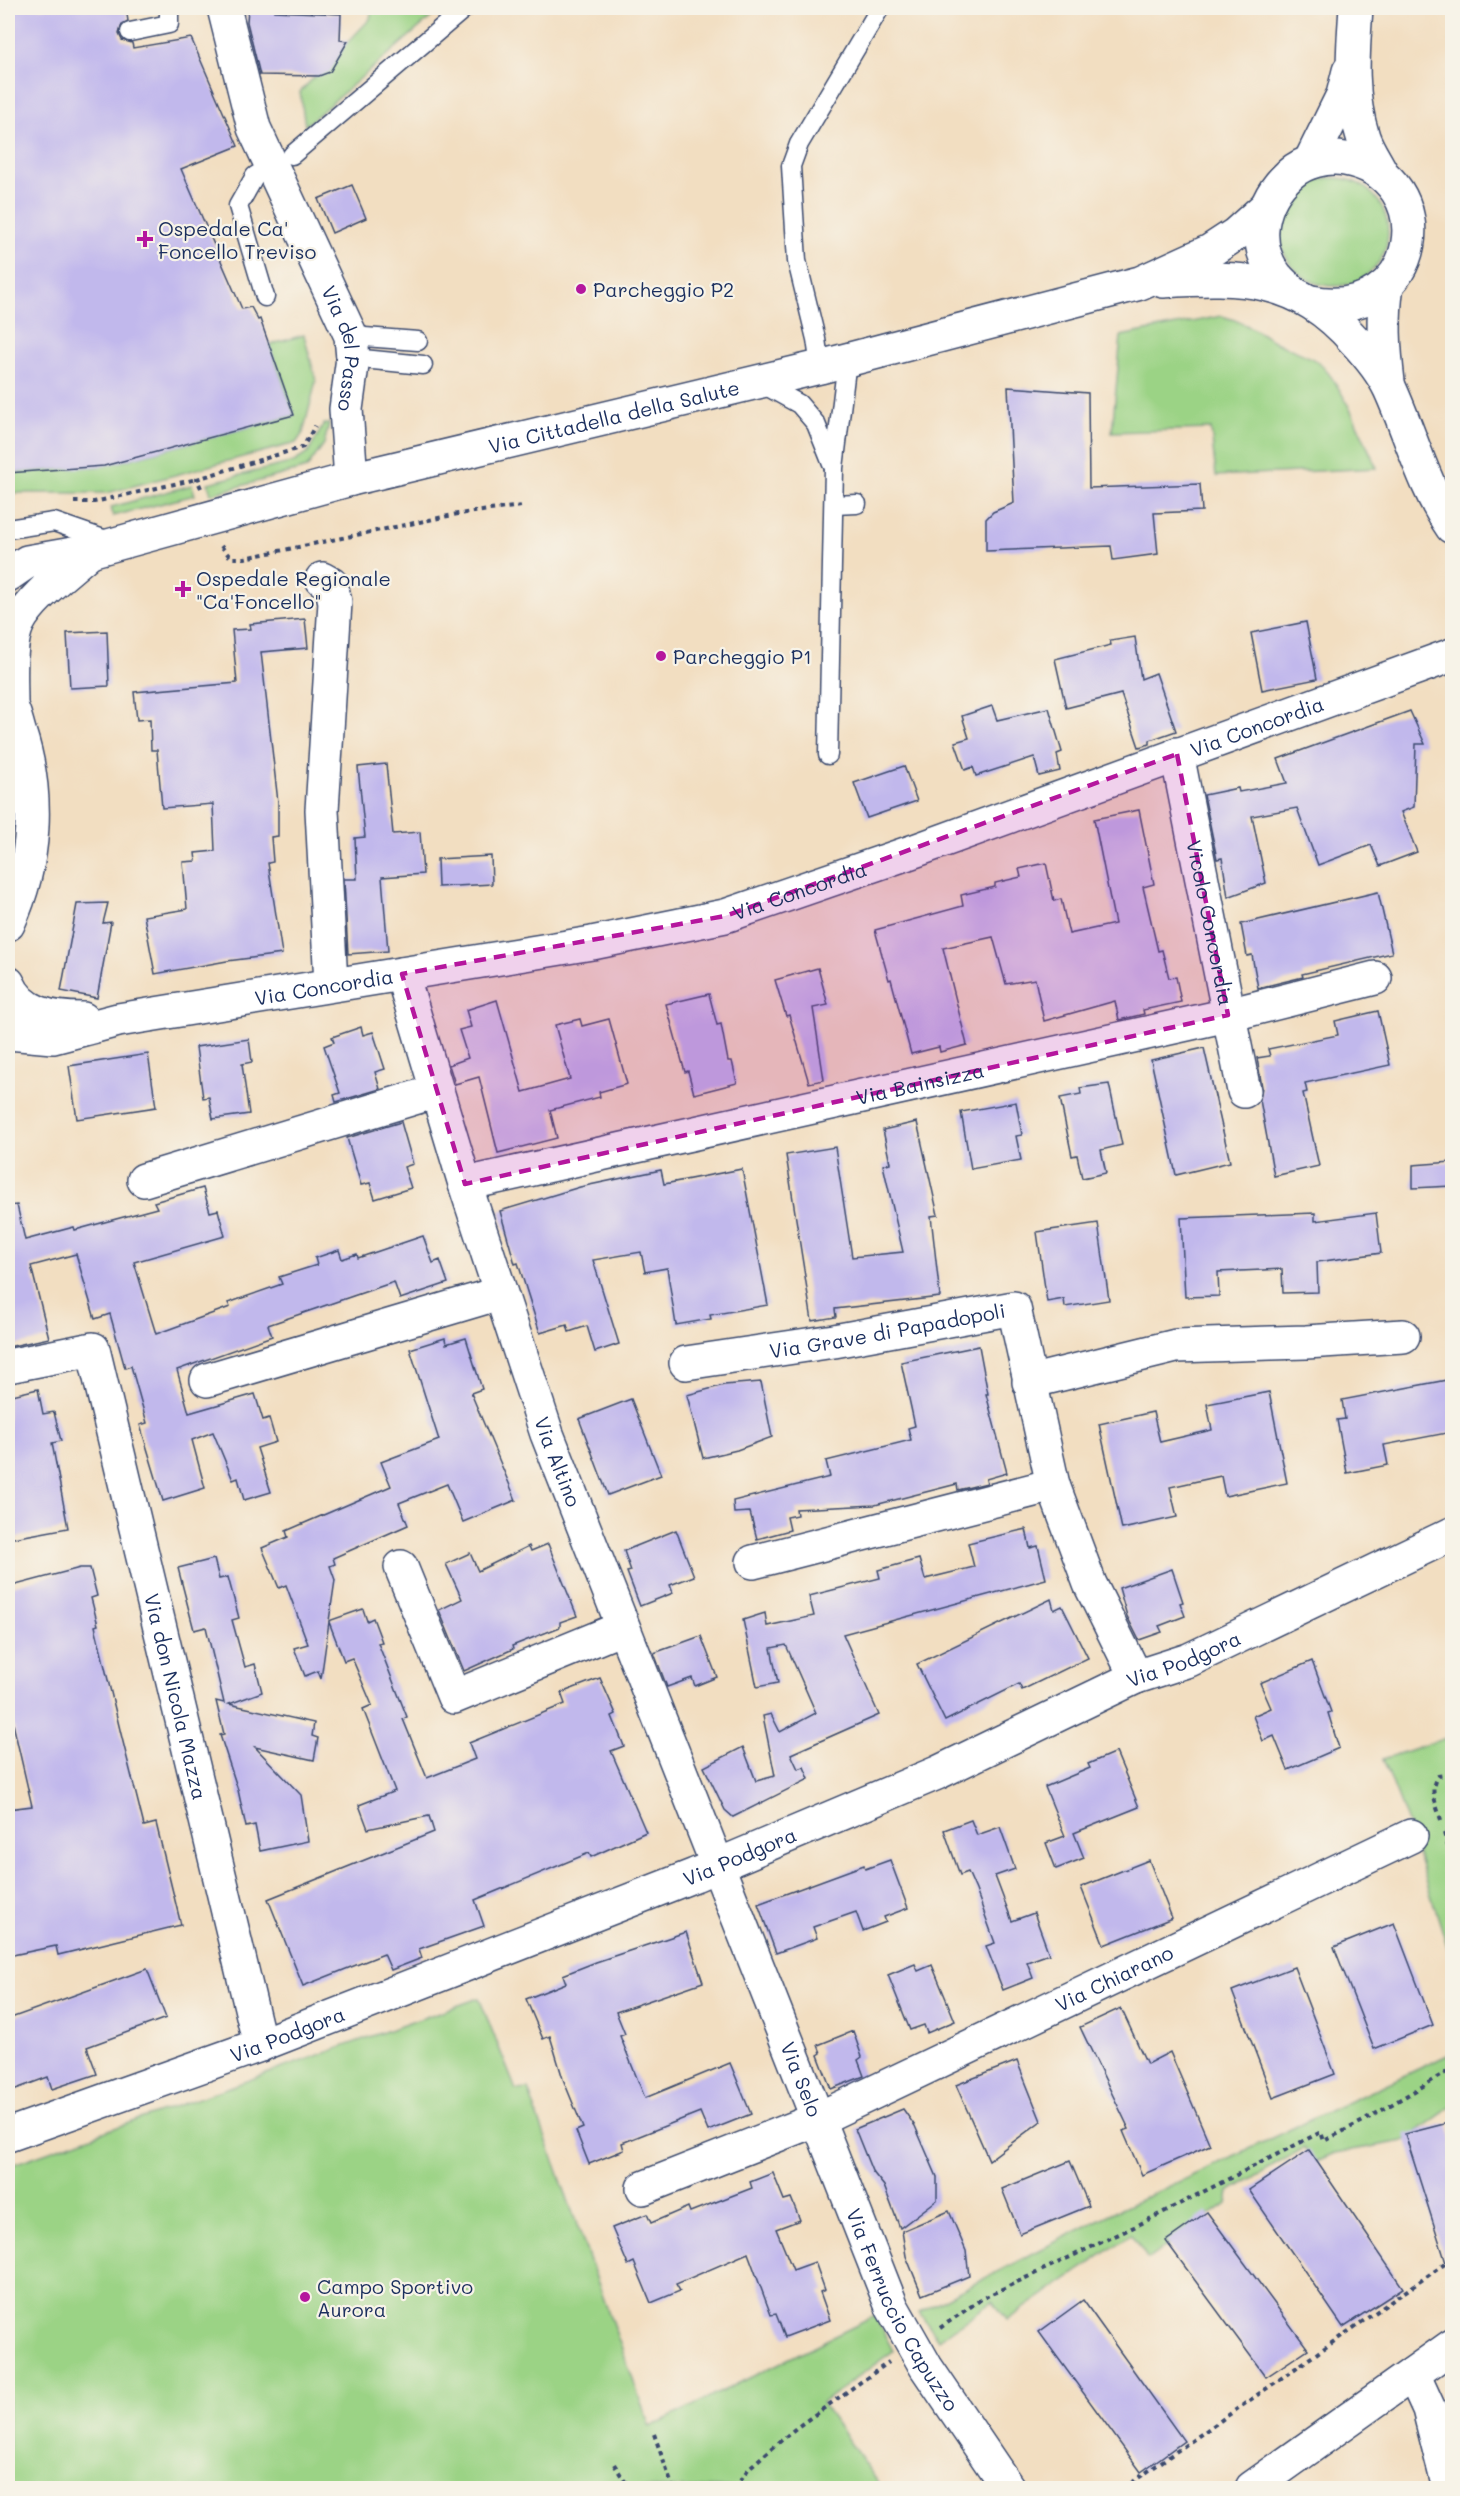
<svg xmlns="http://www.w3.org/2000/svg" width="1460" height="2496" font-family="Mali,sans-serif">
	<style>
		.green { fill: #9bd385; stroke: #5b8172; stroke-width: 1.5 }
		.building { fill: #c1b8ec }
		.lines { fill: none; stroke-linecap: round; stroke-linejoin: round }
		.service-casing { stroke: #3b496d; stroke-width: 21 }
		.minor-casing { stroke: #3b496d; stroke-width: 36 }
		.tertiary-casing { stroke: #3b496d; stroke-width: 36 }
		.path { stroke: #3b496d; stroke-width: 4; stroke-dasharray: 4.5 4.5; stroke-linecap: butt }
		.service { stroke: #fff; stroke-width: 18 }
		.minor { stroke: #fff; stroke-width: 33 }
		.tertiary { stroke: #fff; stroke-width: 33 }
		.marked { fill: #b5179e; fill-opacity: 0.2; stroke: #b5179e; stroke-width: 4.5; stroke-dasharray: 12 8; stroke-linejoin: round }
		.poi-dot { fill: #b5179e; stroke: #f7f3e8; stroke-width: 2 }
		.labels { text-anchor: middle; dominant-baseline: central; stroke-width: 4.5; stroke-linejoin: round; paint-order: stroke }
		.poi-label { font-size: 20px; fill: #1b2f5e; stroke: #f7f3e8; text-anchor: start }
		.street-label { font-size: 20px; fill: #1b2f5e; stroke: #f7f3e8 }
	</style>
	<rect width="100%" height="100%" fill="#f7f3e8"/>
	<filter id="ink" filterUnits="userSpaceOnUse"><feTurbulence type="fractalNoise" baseFrequency=".0167" numOctaves="2"/><feDisplacementMap in="SourceGraphic" scale="12" xChannelSelector="R" yChannelSelector="G"/><feConvolveMatrix kernelMatrix="1 2 1 2 8 2 1 2 1" color-interpolation-filters="sRGB"/></filter>
	<filter id="wash" filterUnits="userSpaceOnUse"><feTurbulence type="fractalNoise" baseFrequency=".008" numOctaves="4" result="noise"/><feDisplacementMap in="SourceGraphic" scale="24" xChannelSelector="R" yChannelSelector="G"/><feGaussianBlur stdDeviation="1.35" result="paint"/><feColorMatrix in="noise" values="0 0 0 0 0 0 0 0 0 0 0 0 0 0 0 0 0 1.4 0 .05"/><feComposite in="paint" operator="in"/></filter>
	<g filter="url(#wash)">
		<rect width="100%" height="100%" fill="#f2dec1"/>
		<g class="green">
			<polygon points="372,8 442,8 305,126 300,92 370,19"/>
			<circle cx="1334" cy="232" r="54"/>
			<path d="M1222 316C1242 321 1257 331 1275 342 1288 349 1304 353 1316 361 1340 377 1364 441 1377 468L1216 476 1211 429 1112 432 1121 336Z"/>
			<polygon points="304,335 316,381 303,433 296,443 107,493 8,493 8,473 104,466 294,415 269,345"/>
			<polygon points="324,424 329,424 324,444 307,468 211,494 208,483 294,462 308,453"/>
			<polygon points="192,485 195,495 113,516 111,507"/>
			<polygon points="1452,1736 1452,1801 1446,1804 1452,1824 1452,1961 1408,1823 1383,1759"/>
			<polygon points="479,1998 516,2090 528,2089 650,2427 875,2316 893,2351 822,2403 882,2488 8,2488 8,2166"/>
			<polygon points="1452,2053 1452,2106 1404,2141 1335,2153 1314,2162 1304,2148 1229,2192 1227,2203 1148,2259 1131,2235 1007,2320 993,2301 938,2340 919,2312 1102,2218"/>
		</g>
		<g id="blocks">
			<g class="building">
				<polygon points="8,8 126,8 128,21 122,24 119,34 122,40 132,43 133,48 191,38 238,146 181,169 242,309 251,307 258,320 260,319 294,415 104,466 8,473"/>
				<polygon points="248,8 274,8 274,11 341,14 340,40 348,41 330,72 319,76 260,75 247,22"/>
				<polygon points="352,185 366,218 332,233 318,199"/>
				<polygon points="1008,387 1088,393 1089,488 1200,484 1202,511 1154,513 1158,554 1113,560 1111,546 986,551 986,519 993,512 1014,503"/>
				<polygon points="305,619 308,648 261,652 278,802 278,836 271,837 273,862 268,863 282,954 227,961 155,974 144,916 187,909 183,862 196,861 195,853 215,851 213,804 162,808 157,750 151,750 150,719 137,720 134,692 237,683 232,630 251,629 250,624"/>
				<polygon points="1306,622 1317,679 1262,690 1251,633"/>
				<polygon points="107,631 109,686 70,688 67,633"/>
				<polygon points="1135,637 1141,679 1156,673 1176,731 1150,740 1150,744 1139,747 1121,694 1066,708 1055,659 1111,645 1110,641"/>
				<polygon points="992,706 997,720 1049,708 1062,752 1057,754 1060,771 1039,776 1034,757 976,776 973,767 965,770 955,742 969,738 962,716"/>
				<polygon points="1410,711 1425,744 1416,744 1414,807 1401,812 1417,852 1380,866 1371,845 1318,865 1297,808 1252,816 1266,883 1228,897 1222,858 1217,859 1204,795 1238,788 1239,792 1287,783 1278,759"/>
				<polygon points="386,764 393,834 420,832 423,874 382,877 388,951 348,954 344,879 357,879 355,838 365,837 358,767"/>
				<polygon points="904,766 917,801 867,818 854,783"/>
				<polygon points="1139,810 1154,884 1143,887 1158,951 1162,950 1169,978 1176,977 1181,1002 1143,1010 1144,1014 1119,1020 1115,1001 1044,1021 1035,979 1006,984 993,937 943,948 967,1045 940,1052 939,1047 911,1054 891,979 889,980 875,930 963,906 961,895 995,887 995,883 1021,877 1019,869 1046,863 1054,901 1061,899 1069,934 1115,924 1094,819"/>
				<polygon points="491,856 492,884 438,887 437,859"/>
				<polygon points="1378,892 1392,953 1302,974 1303,977 1258,988 1252,955 1247,956 1241,924"/>
				<polygon points="108,903 103,923 111,922 97,998 61,991 77,904"/>
				<polygon points="818,968 828,1005 813,1008 824,1080 809,1083 789,1015 786,1016 775,980"/>
				<polygon points="709,994 717,1025 721,1024 728,1061 732,1061 737,1083 694,1094 688,1071 685,1072 666,1004"/>
				<polygon points="497,1000 523,1092 570,1079 555,1025 580,1019 582,1026 609,1019 627,1084 599,1092 600,1097 550,1110 557,1138 498,1153 479,1077 455,1084 449,1065 468,1058 459,1030 471,1027 466,1010"/>
				<polygon points="1378,1011 1390,1065 1305,1083 1307,1092 1303,1093 1319,1166 1274,1176 1260,1100 1262,1087 1257,1058 1270,1056 1268,1049 1338,1035 1335,1021"/>
				<polygon points="361,1027 363,1035 373,1032 385,1069 375,1072 380,1089 336,1102 334,1095 340,1093 324,1046 334,1042 332,1037"/>
				<polygon points="249,1039 252,1062 242,1064 249,1114 213,1119 209,1097 203,1098 196,1047"/>
				<polygon points="1204,1048 1230,1162 1176,1175 1151,1060"/>
				<polygon points="148,1054 156,1107 77,1119 69,1066"/>
				<polygon points="1109,1084 1122,1145 1101,1150 1106,1173 1082,1178 1077,1155 1072,1156 1060,1098 1081,1094 1080,1088"/>
				<polygon points="1016,1102 1022,1135 1016,1136 1021,1160 971,1169 961,1112"/>
				<polygon points="401,1122 413,1164 404,1167 411,1188 375,1199 370,1183 361,1185 347,1138"/>
				<polygon points="917,1122 938,1215 931,1216 940,1297 835,1309 836,1317 812,1321 786,1155 835,1147 852,1257 903,1252 883,1165 890,1163 883,1130"/>
				<polygon points="1452,1162 1452,1186 1413,1188 1413,1165"/>
				<polygon points="742,1169 768,1305 710,1315 711,1319 676,1325 667,1268 645,1272 641,1252 593,1260 619,1344 595,1352 587,1326 569,1332 567,1325 540,1333 518,1263 515,1264 500,1211 580,1187 661,1170 664,1184"/>
				<polygon points="203,1188 210,1212 218,1210 225,1236 134,1262 156,1334 230,1307 228,1303 282,1284 279,1277 317,1265 315,1258 339,1250 342,1259 357,1254 358,1258 423,1236 433,1263 440,1260 448,1283 400,1299 394,1282 268,1325 272,1336 177,1370 189,1413 255,1394 263,1420 269,1418 276,1442 257,1448 271,1492 244,1500 238,1478 233,1480 213,1432 192,1440 205,1488 163,1501 140,1425 147,1423 131,1366 125,1368 110,1314 95,1319 76,1254 31,1266 49,1338 8,1347 8,1206 17,1205 25,1240 74,1227 75,1230 157,1208 154,1202"/>
				<polygon points="1315,1213 1315,1221 1376,1213 1381,1253 1317,1262 1318,1292 1283,1293 1282,1269 1218,1272 1219,1296 1185,1297 1181,1218"/>
				<polygon points="1098,1223 1109,1300 1065,1307 1064,1299 1047,1302 1037,1232"/>
				<polygon points="445,1338 446,1344 466,1338 482,1389 471,1393 516,1500 463,1522 447,1484 399,1503 408,1525 333,1558 335,1564 330,1566 335,1580 329,1621 363,1609 367,1621 373,1618 382,1642 378,1643 407,1717 403,1719 427,1778 475,1759 469,1743 565,1704 561,1693 600,1678 616,1714 612,1716 624,1746 611,1751 646,1832 591,1857 589,1853 475,1900 484,1926 419,1949 422,1958 391,1970 384,1954 303,1986 268,1899 434,1832 429,1816 368,1829 359,1805 395,1791 363,1709 372,1705 352,1658 344,1661 329,1622 321,1679 318,1671 305,1676 294,1648 308,1644 286,1585 279,1588 262,1548 288,1537 286,1531 391,1486 381,1462 439,1440 410,1349"/>
				<polygon points="979,1346 988,1394 986,1394 1007,1473 986,1479 987,1483 958,1490 957,1484 875,1505 796,1509 797,1515 787,1517 790,1530 757,1539 750,1512 734,1513 733,1501 830,1477 826,1461 911,1440 908,1428 915,1426 901,1362"/>
				<polygon points="1452,1379 1452,1432 1384,1445 1388,1465 1347,1473 1337,1420 1345,1419 1342,1400"/>
				<polygon points="761,1382 772,1437 737,1450 703,1458 687,1395 724,1385"/>
				<polygon points="38,1389 43,1414 54,1412 61,1441 52,1443 68,1528 8,1539 8,1396"/>
				<polygon points="1269,1392 1287,1483 1225,1496 1221,1476 1170,1487 1177,1517 1122,1529 1099,1424 1153,1412 1160,1442 1212,1430 1207,1404"/>
				<polygon points="631,1399 661,1475 608,1495 579,1419"/>
				<polygon points="1026,1529 1030,1548 1038,1546 1046,1579 843,1634 879,1715 791,1754 798,1769 804,1767 809,1779 733,1817 725,1810 704,1767 743,1747 756,1781 775,1776 763,1716 771,1714 780,1732 816,1713 786,1645 771,1648 778,1683 757,1687 743,1620 765,1613 767,1626 814,1616 809,1596 880,1578 878,1570 919,1559 925,1579 974,1567 968,1543"/>
				<polygon points="676,1530 694,1576 670,1585 673,1593 640,1606 627,1572 631,1571 624,1551"/>
				<polygon points="548,1544 577,1616 560,1622 560,1627 512,1646 513,1649 464,1671 439,1610 462,1599 446,1564 470,1553 478,1571 529,1546 531,1551"/>
				<polygon points="214,1559 219,1579 228,1577 239,1618 232,1620 245,1667 255,1664 262,1692 229,1704 314,1723 312,1736 318,1738 314,1760 255,1747 301,1795 308,1841 260,1851 255,1825 246,1827 238,1790 220,1735 224,1734 216,1701 224,1703 206,1627 194,1630 178,1568"/>
				<polygon points="80,1568 90,1568 97,1596 91,1598 98,1625 95,1626 121,1734 144,1826 156,1823 181,1925 58,1955 56,1946 8,1956 8,1809 32,1806 8,1702 8,1587"/>
				<polygon points="1172,1569 1183,1602 1180,1603 1185,1616 1159,1626 1162,1632 1139,1640 1127,1616 1119,1588"/>
				<polygon points="1051,1599 1054,1610 1062,1606 1088,1658 1022,1690 1019,1684 945,1721 917,1664"/>
				<polygon points="701,1636 717,1677 695,1686 692,1678 667,1687 654,1653"/>
				<polygon points="1312,1661 1331,1712 1328,1713 1339,1748 1288,1770 1274,1736 1263,1741 1253,1716 1271,1708 1260,1683"/>
				<polygon points="1116,1752 1139,1807 1074,1833 1084,1858 1056,1869 1046,1843 1065,1836 1045,1787 1090,1768 1088,1764"/>
				<polygon points="971,1820 977,1835 1000,1827 1015,1869 995,1876 1012,1921 1034,1913 1049,1954 1027,1962 1033,1978 1003,1990 986,1946 995,1943 976,1890 968,1872 960,1875 944,1830"/>
				<polygon points="890,1860 908,1908 884,1917 886,1922 863,1931 856,1912 813,1927 817,1938 776,1953 758,1904 864,1865 865,1869"/>
				<polygon points="1149,1860 1172,1918 1104,1945 1081,1887"/>
				<polygon points="1394,1923 1433,2025 1374,2049 1334,1947"/>
				<polygon points="686,1932 703,1982 616,2012 625,2034 620,2036 645,2098 730,2063 751,2114 708,2131 700,2112 622,2143 624,2150 589,2164 576,2131 583,2128 563,2079 550,2036 543,2039 526,1999 566,1983 563,1975 596,1962"/>
				<polygon points="915,1964 918,1971 932,1965 955,2021 927,2033 924,2025 910,2030 888,1975"/>
				<polygon points="1294,1967 1335,2074 1273,2098 1232,1991"/>
				<polygon points="147,1969 166,2018 87,2047 97,2074 52,2089 48,2077 8,2092 8,2019"/>
				<polygon points="1121,2008 1147,2064 1170,2052 1210,2145 1142,2175 1123,2131 1129,2129 1080,2027"/>
				<polygon points="853,2031 862,2057 858,2060 864,2076 831,2089 818,2055 821,2053 818,2045"/>
				<polygon points="1017,2061 1041,2121 989,2160 956,2085"/>
				<polygon points="903,2109 915,2126 937,2177 937,2200 900,2228 884,2186 872,2171 855,2129"/>
				<polygon points="1448,2123 1452,2138 1452,2265 1447,2266 1405,2134"/>
				<polygon points="1309,2150 1403,2288 1343,2327 1249,2190"/>
				<polygon points="1070,2161 1089,2206 1020,2234 1002,2189"/>
				<polygon points="773,2173 784,2200 791,2198 800,2220 776,2229 793,2270 815,2262 825,2290 820,2292 830,2320 785,2337 776,2314 771,2315 748,2253 676,2284 680,2291 651,2303 634,2262 628,2265 612,2228 647,2214 651,2223 688,2207 690,2212 752,2188 750,2182"/>
				<polygon points="949,2211 966,2251 969,2276 922,2295 906,2256 902,2231"/>
				<polygon points="1207,2212 1308,2349 1266,2377 1166,2241"/>
				<polygon points="1083,2300 1184,2441 1141,2472 1039,2332"/>
			</g>
		</g>
	</g>
	<g filter="url(#ink)">
		<use href="#blocks" fill-opacity="0" stroke="#3b496d" stroke-width="1.5"/>
		<g class="lines">
			<defs>
				<g id="service">
					<polyline points="130,32 169,24 169,8"/>
					<polyline points="292,155 465,8"/>
					<polyline points="260,173 255,176 238,206 265,297"/>
					<polyline points="351,336 418,341"/>
					<polyline points="353,358 423,365"/>
					<polyline points="820,367 816,339 797,261 791,166 799,144 880,8"/>
					<polyline points="761,383 799,404 816,424 832,464"/>
					<polyline points="834,505 857,504"/>
					<polyline points="8,529 54,522 112,542"/>
					<polyline points="828,755 834,468 847,360"/>
				</g>
				<g id="minor">
					<path id="s1" d="M224 8 254 128 351 336 353 358 346 409 351 479"/>
					<path d="M1356 8C1353 51 1349 94 1363 137 1367 149 1376 162 1382 174"/>
					<polyline points="1310,162 1343,95 1349,71"/>
					<polyline points="322,579 331,584 335,602 322,810 331,984"/>
					<path id="s2" d="M1177 754 1244 1091"/>
					<path id="s3" d="M402 974 465 1184 547 1434 892 2307 926 2367 1008 2488"/>
					<path d="M8 983C21 1014 52 1019 83 1019"/>
					<path id="s4" d="M8 1033 53 1037 118 1020 592 943 725 916 917 850 1452 655"/>
					<polyline points="144,1180 437,1091"/>
					<path id="s5" d="M465 1184 1228 1015 1375 978"/>
					<path id="s6" d="M686 1363 834 1341 1014 1308 1053 1485 1090 1584 1136 1677"/>
					<path id="s7" d="M8 1366 93 1349 260 2045"/>
					<polyline points="207,1380 500,1293"/>
					<polyline points="1029,1382 1176,1346 1306,1342 1403,1336"/>
					<polyline points="753,1562 1053,1485"/>
					<polyline points="401,1567 454,1697 622,1628"/>
					<path id="s8" d="M8 2135 260 2045 695 1875 937 1773 1136 1677 1189 1660 1452 1534"/>
					<path id="s9" d="M643 2188 818 2119 1411 1836"/>
					<polyline points="1413,2374 1429,2409 1449,2488"/>
					<polyline points="1252,2488 1452,2346"/>
				</g>
				<g id="tertiary">
					<path d="M1163 281C1243 276 1298 276 1355 341 1368 355 1382 372 1390 389 1411 435 1423 485 1452 527"/>
					<path d="M1387 285C1382 318 1384 348 1388 382"/>
					<path d="M1292 292C1287 287 1281 282 1276 276 1251 243 1261 200 1290 174 1304 161 1327 156 1345 159 1444 176 1424 324 1311 302"/>
					<path id="s10" d="M8 575 27 562 90 551 351 479 820 367 1140 283 1210 251 1236 234 1265 208"/>
					<path d="M8 701C14 709 16 721 19 731 40 794 36 863 8 924"/>
					<path d="M11 705C11 682 8 643 18 623 31 597 68 571 90 551"/>
				</g>
			</defs>
			<use href="#service" class="service-casing"/>
			<use href="#minor" class="minor-casing"/>
			<use href="#tertiary" class="tertiary-casing"/>
			<g class="path">
				<polyline points="201,488 197,479 303,447 315,426"/>
				<polyline points="74,502 94,502 197,479"/>
				<polyline points="221,546 231,558 245,558 458,514 522,506"/>
				<path d="M1441 1820C1437 1807 1428 1788 1438 1776L1452 1774"/>
				<polyline points="1444,1833 1452,1861"/>
				<polyline points="940,2328 983,2298 1134,2227 1321,2132 1324,2141 1365,2120 1452,2069"/>
				<polyline points="654,2434 673,2488"/>
				<polyline points="614,2464 629,2488"/>
				<polyline points="735,2488 749,2468 796,2428 889,2362"/>
				<polyline points="1124,2488 1452,2259"/>
			</g>
			<use href="#service" class="service"/>
			<use href="#minor" class="minor"/>
			<use href="#tertiary" class="tertiary"/>
		</g>
	</g>
	<path class="marked" d="M1177 754 1228 1015 465 1184 402 974 725 916Z"/>
	<g class="poi-dot">
		<path d="M142 230h6v6h6v6h-6v6h-6v-6h-6v-6h6z"/>
		<circle cx="581" cy="289" r="6"/>
		<path d="M180 580h6v6h6v6h-6v6h-6v-6h-6v-6h6z"/>
		<circle cx="661" cy="656" r="6"/>
		<circle cx="305" cy="2297" r="6"/>
	</g>
	<g class="labels">
		<g class="poi-label">
			<text x="158" y="228">Ospedale Ca'<tspan x="158" dy="23">Foncello Treviso</tspan></text>
			<text x="593" y="289">Parcheggio P2</text>
			<text x="196" y="578">Ospedale Regionale<tspan x="196" dy="23">"Ca'Foncello"</tspan></text>
			<text x="673" y="656">Parcheggio P1</text>
			<text x="317" y="2286">Campo Sportivo<tspan x="317" dy="23">Aurora</tspan></text>
		</g>
		<g class="street-label">
			<text stroke="none"><textPath href="#s1" startOffset="364">Via del Passo</textPath></text>
			<text stroke="none"><textPath href="#s10" startOffset="628">Via Cittadella della Salute</textPath></text>
			<text stroke="none"><textPath href="#s4" startOffset="1293">Via Concordia</textPath></text>
			<text stroke="none"><textPath href="#s4" startOffset="807">Via Concordia</textPath></text>
			<text stroke="none"><textPath href="#s2" startOffset="172">Vicolo Concordia</textPath></text>
			<text stroke="none"><textPath href="#s4" startOffset="321">Via Concordia</textPath></text>
			<text stroke="none"><textPath href="#s5" startOffset="466">Via Bainsizza</textPath></text>
			<text stroke="none"><textPath href="#s6" startOffset="204">Via Grave di Papadopoli</textPath></text>
			<text stroke="none"><textPath href="#s3" startOffset="512">Via Altino</textPath></text>
			<text stroke="none"><textPath href="#s8" startOffset="1269">Via Podgora</textPath></text>
			<text stroke="none"><textPath href="#s7" startOffset="444">Via don Nicola Mazza</textPath></text>
			<text stroke="none"><textPath href="#s8" startOffset="783">Via Podgora</textPath></text>
			<text stroke="none"><textPath href="#s9" startOffset="516">Via Chiarano</textPath></text>
			<text stroke="none"><textPath href="#s8" startOffset="297">Via Podgora</textPath></text>
			<text stroke="none"><textPath href="#s3" startOffset="1176">Via Selo</textPath></text>
			<text stroke="none"><textPath href="#s3" startOffset="1428">Via Ferruccio Capuzzo</textPath></text>
		</g>
	</g>
	<rect width="1460" height="2496" fill="none" stroke="#f7f3e8" stroke-width="30"/>
</svg>
